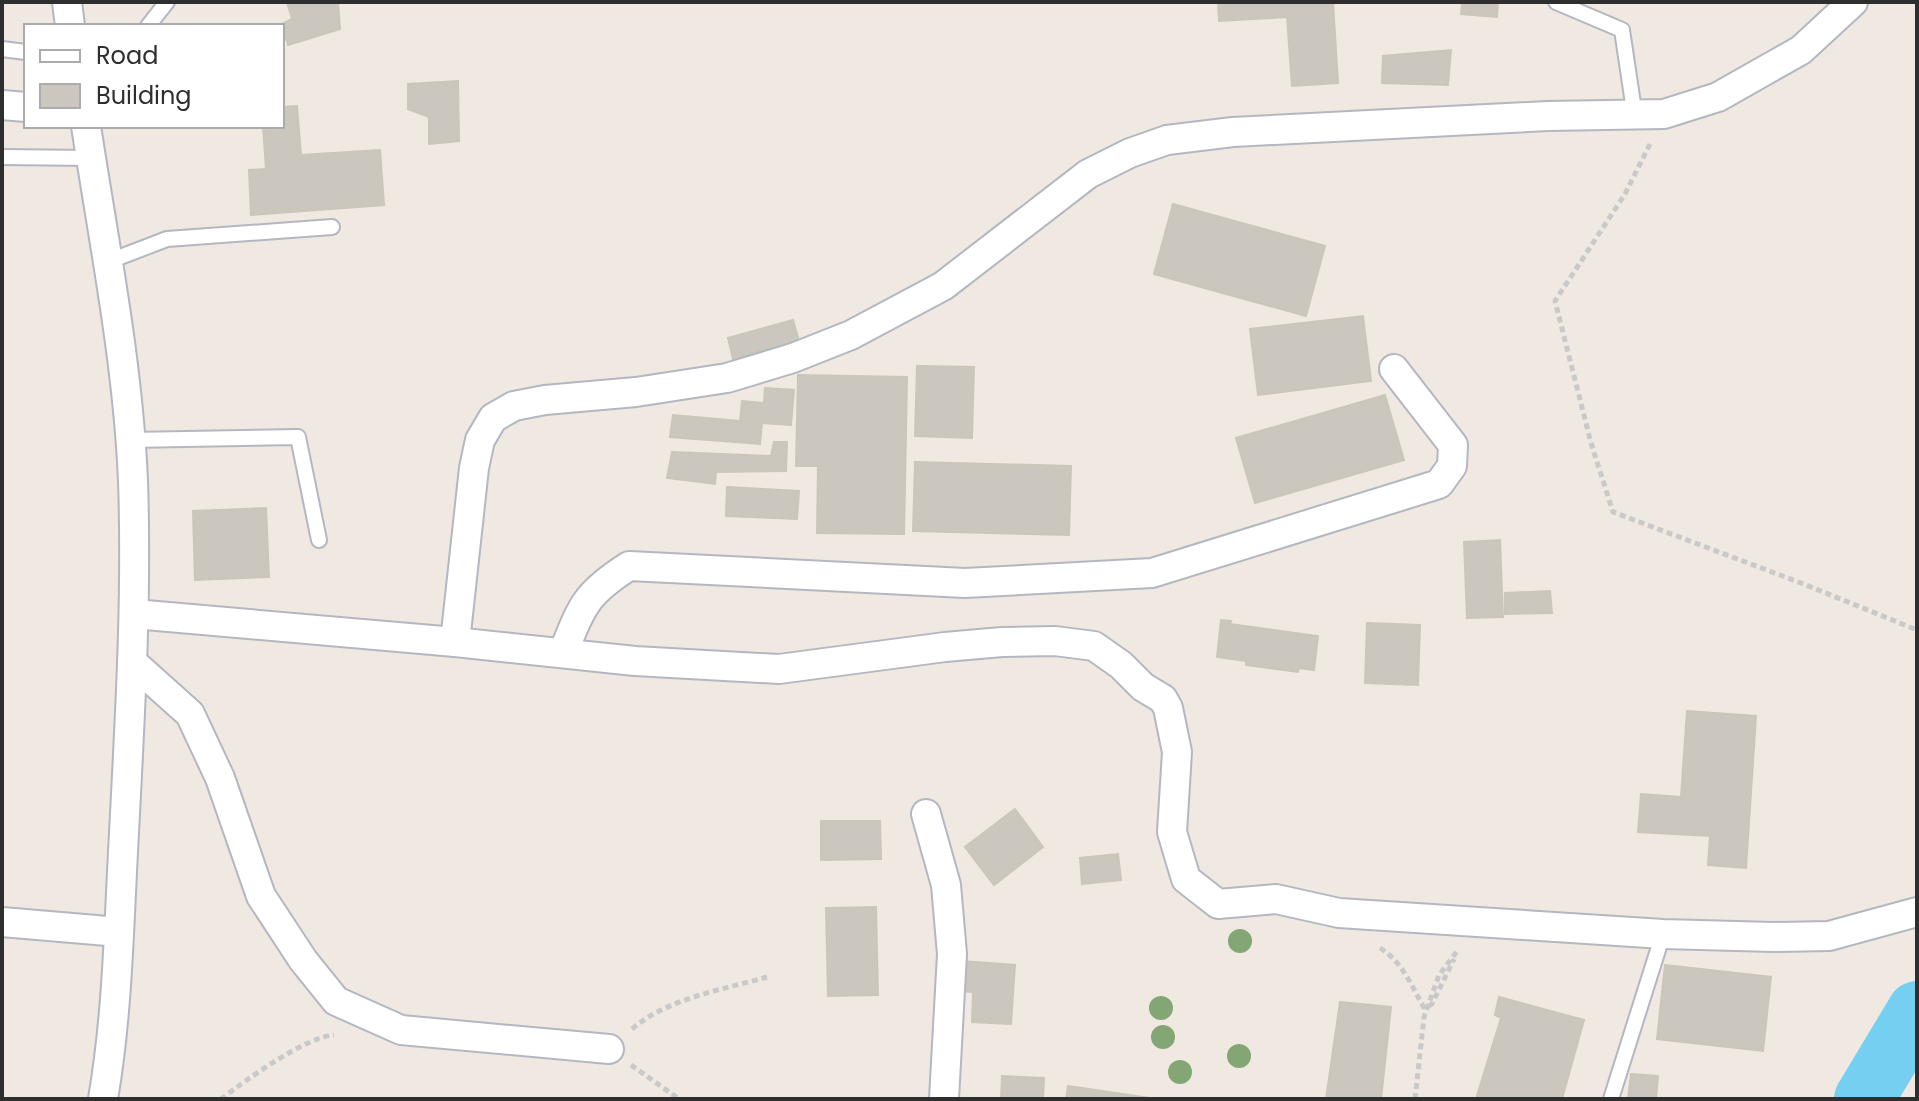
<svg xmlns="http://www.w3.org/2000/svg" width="1919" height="1101" font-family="Poppins,sans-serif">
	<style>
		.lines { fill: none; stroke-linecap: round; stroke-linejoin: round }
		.river { stroke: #75cff0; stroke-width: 60 }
		.building { fill: #cbc7bf; stroke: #cbc5ba; stroke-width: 2 }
		.service-casing { stroke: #b4b7c1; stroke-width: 18 }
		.minor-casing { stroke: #b4b7c1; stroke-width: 32 }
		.path { stroke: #c9c9c9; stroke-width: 5; stroke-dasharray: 6 4; stroke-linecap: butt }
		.service { stroke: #fff; stroke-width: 14 }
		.minor { stroke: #fff; stroke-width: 28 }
		.tree { fill: #84a574 }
	</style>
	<rect width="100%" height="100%" fill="#efe9e1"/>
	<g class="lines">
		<polyline class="river" points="1864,1099 1917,1011"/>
	</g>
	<g class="building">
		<polygon points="287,2 338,2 340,29 288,45 282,24 292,19"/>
		<polygon points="1218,2 1333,2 1338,83 1292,86 1287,17 1219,21"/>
		<polygon points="1462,2 1498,2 1497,17 1461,14"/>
		<polygon points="1451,50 1448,85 1382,83 1383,56"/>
		<polygon points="458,81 459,141 429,144 429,117 408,109 408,84"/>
		<polygon points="297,106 301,155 380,150 384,205 251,215 249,170 266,169 263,126 282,126 282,107"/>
		<polygon points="1173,204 1325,246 1306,316 1154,274"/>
		<polygon points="1363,316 1371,381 1258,395 1250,329"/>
		<polygon points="793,320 799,341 733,359 728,338"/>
		<polygon points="917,366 974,367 972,438 915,436"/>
		<polygon points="798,375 907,377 904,534 817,533 818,466 796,466"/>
		<polygon points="765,388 794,390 791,425 762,423 760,444 670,437 673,415 740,421 742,401 764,403"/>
		<polygon points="1385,395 1404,460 1255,503 1236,438"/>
		<polygon points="774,442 787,442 786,471 716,472 715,484 667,478 672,452 771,456"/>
		<polygon points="915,462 1071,466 1069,535 913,531"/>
		<polygon points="727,487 799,491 797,519 726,516"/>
		<polygon points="266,508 269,577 195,580 193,511"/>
		<polygon points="1500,540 1503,617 1467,618 1464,542"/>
		<polygon points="1550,591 1552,613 1505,614 1505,593"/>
		<polygon points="1221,620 1231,621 1230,624 1318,636 1314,670 1299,668 1298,672 1246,665 1246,661 1217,657"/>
		<polygon points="1367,623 1420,625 1418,685 1365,683"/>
		<polygon points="1687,711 1756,716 1746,868 1708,865 1710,836 1638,832 1641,794 1681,797"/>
		<polygon points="1015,809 1043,847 994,885 965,847"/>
		<polygon points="821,821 880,821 881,859 821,860"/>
		<polygon points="1118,854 1121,880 1082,884 1080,858"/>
		<polygon points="876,907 878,995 828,996 826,908"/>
		<polygon points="961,961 1015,965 1011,1024 972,1022 973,992 959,991"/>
		<polygon points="1665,965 1771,977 1763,1051 1657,1039"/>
		<polygon points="1499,997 1584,1020 1562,1099 1476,1099 1501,1018 1495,1015"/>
		<polygon points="1340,1002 1391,1007 1381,1099 1326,1099"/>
		<polygon points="1631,1074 1658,1076 1656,1099 1628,1099"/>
		<polygon points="1002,1076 1044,1078 1043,1099 1001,1099"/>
		<polygon points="1068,1086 1150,1098 1066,1099"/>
	</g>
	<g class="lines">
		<defs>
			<g id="service">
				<polyline points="1556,2 1622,30 1635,117"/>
				<polyline points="148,26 167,2"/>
				<polyline points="2,49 26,52"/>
				<polyline points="2,157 91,158"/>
				<polyline points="107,262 167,239 332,227"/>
				<polyline points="130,440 298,437 319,540"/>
				<polyline points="1611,1099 1663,934"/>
			</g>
			<g id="minor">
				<polyline points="67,2 70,26"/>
				<polyline points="2,105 26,107"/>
				<path d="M86 126C104 244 128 362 133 481 137 598 130 716 124 833 119 921 118 1012 103 1099"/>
				<polyline points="134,614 455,642 635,661 779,669 945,647 1002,642 1055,641 1094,646 1121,665 1143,687 1163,699 1168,708 1177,752 1172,832 1186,879 1218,904 1276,899 1339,913 1663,934 1773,937 1829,936 1917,912"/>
				<polyline points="455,642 474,468 480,440 493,418 514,406 545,400 636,392 727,378 793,358 851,335 943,286 1088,174 1130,153 1167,140 1233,132 1548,116 1664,114 1718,97 1801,50 1853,2"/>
				<path d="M563 653C582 606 585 594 629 566L965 583 1152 573 1439 484 1452 466 1453 445 1394 369"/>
				<polyline points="132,662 190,714 220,778 261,896 303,960 336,1001 401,1030 609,1049"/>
				<polyline points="926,814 946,885 952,954 944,1099"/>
				<polyline points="2,922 119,932"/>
			</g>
		</defs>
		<use href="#service" class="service-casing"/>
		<use href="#minor" class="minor-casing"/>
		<g class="path">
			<polyline points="1650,144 1625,194 1555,301 1591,443 1613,512 1801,583 1917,630"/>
			<path d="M1380 948C1404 963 1412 988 1426 1011"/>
			<polyline points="1429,1006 1432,1004 1454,959"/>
			<path d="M632 1029C668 998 722 990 767 977"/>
			<polyline points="631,1065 679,1099"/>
			<path d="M221 1099C246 1080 305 1037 334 1035"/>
			<polyline points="1415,1099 1424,1017 1439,975 1458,950"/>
		</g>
		<use href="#service" class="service"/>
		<use href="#minor" class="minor"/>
	</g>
	<g class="tree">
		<circle cx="1240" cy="941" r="12"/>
		<circle cx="1161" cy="1008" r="12"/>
		<circle cx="1163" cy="1037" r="12"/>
		<circle cx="1239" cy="1056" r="12"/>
		<circle cx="1180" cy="1072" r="12"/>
	</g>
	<rect width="1919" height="1101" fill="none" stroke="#2e2e2e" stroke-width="8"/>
	<rect x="24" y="24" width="260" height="104" fill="#ffffff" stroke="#ababab" stroke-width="2"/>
	<rect x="40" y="50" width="40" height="12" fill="#ffffff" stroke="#ababab" stroke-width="2"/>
	<text x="96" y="64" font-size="24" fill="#2e2e2e">Road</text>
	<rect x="40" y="84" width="40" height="24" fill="#cbc7bf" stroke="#ababab" stroke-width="2"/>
	<text x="96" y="104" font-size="24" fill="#2e2e2e">Building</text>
</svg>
